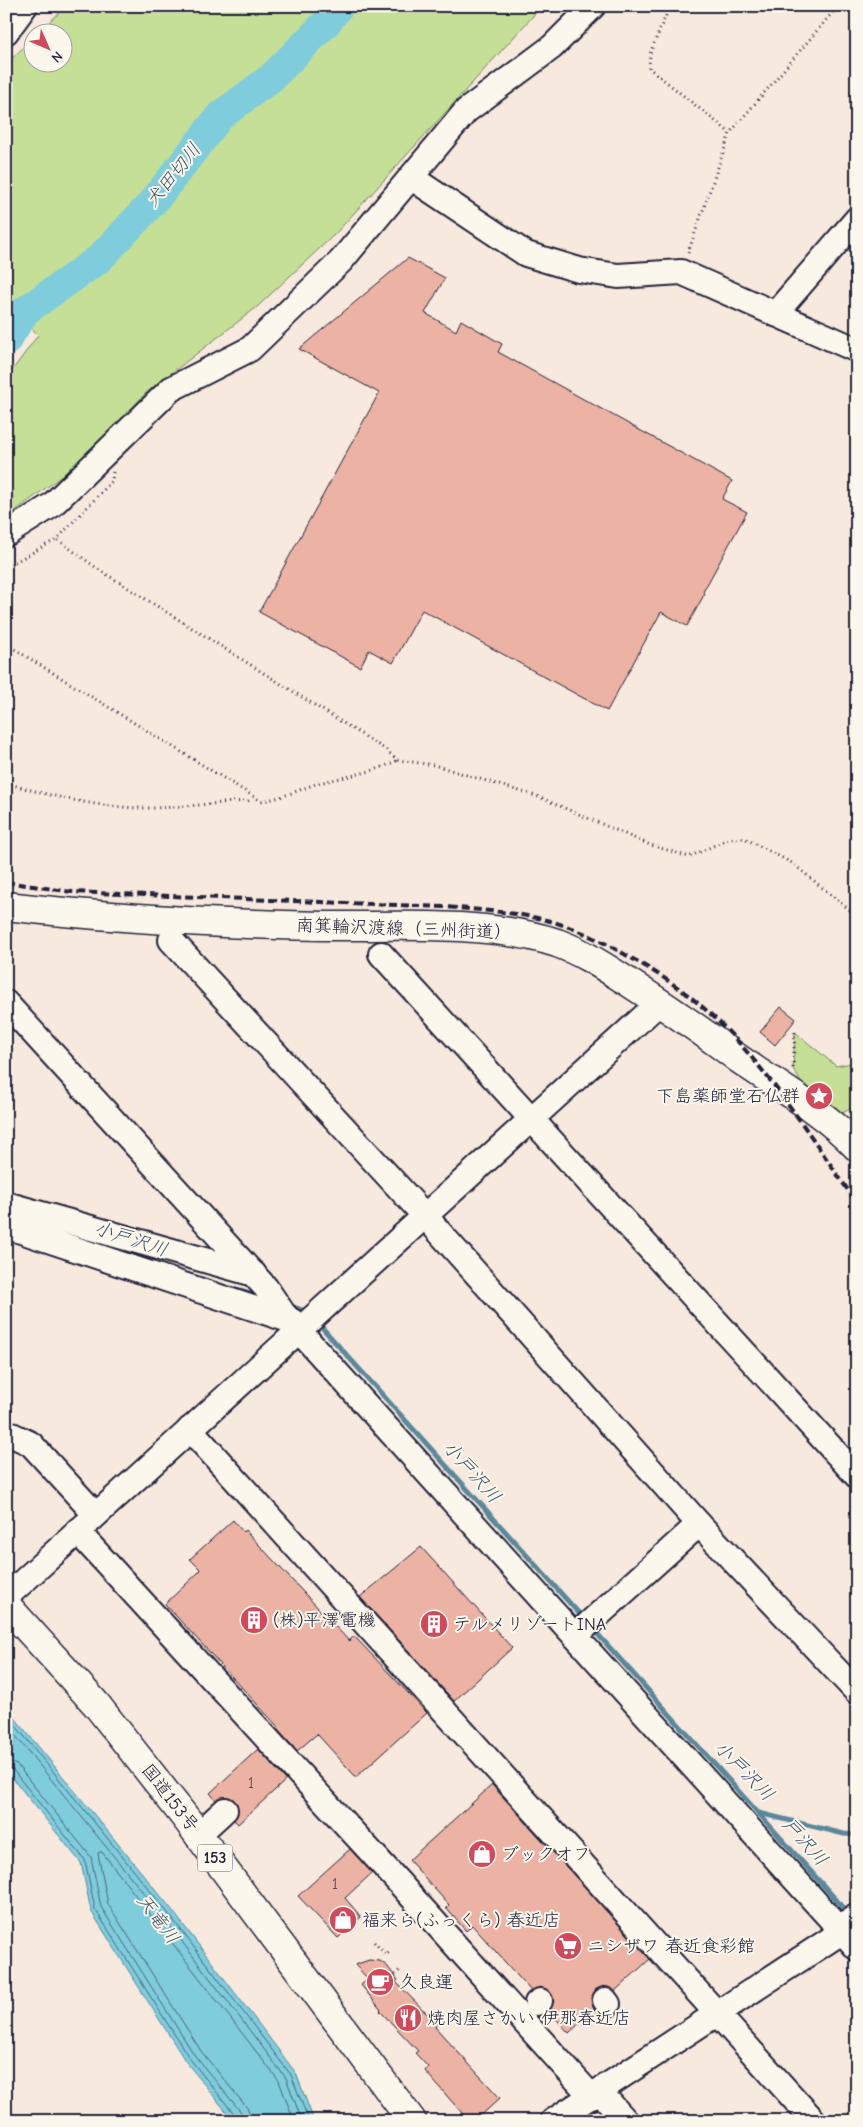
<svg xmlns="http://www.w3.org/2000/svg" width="863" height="2127" font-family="'Comic Neue','Klee One',sans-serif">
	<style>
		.green { fill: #c5df96; stroke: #748068 }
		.water { fill: #7fccdd; stroke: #5a889c }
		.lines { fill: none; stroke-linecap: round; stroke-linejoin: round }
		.shore { stroke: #47667c; stroke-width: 1 }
		.stream { stroke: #5a889c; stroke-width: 5 }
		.river { stroke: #7fccdd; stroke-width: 30 }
		.building { fill: #ecb3a4; stroke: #22223b }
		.minor-casing { stroke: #22223b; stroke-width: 28 }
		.major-casing { stroke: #22223b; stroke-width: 31 }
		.highway-casing { stroke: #22223b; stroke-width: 31 }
		.path { stroke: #22223b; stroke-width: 3; stroke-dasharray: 1 4; stroke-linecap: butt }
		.minor { stroke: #fbf7ec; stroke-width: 24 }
		.major { stroke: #fbf7ec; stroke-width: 28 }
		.highway { stroke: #fbf7ec; stroke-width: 28 }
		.rail { stroke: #22223b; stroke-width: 4; stroke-dasharray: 8 4; stroke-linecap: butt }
		.labels { text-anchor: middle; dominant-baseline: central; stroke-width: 4; stroke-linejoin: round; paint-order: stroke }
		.number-label { font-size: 15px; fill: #544655 }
		.shield { fill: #fbf7ec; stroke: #636270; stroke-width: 1 }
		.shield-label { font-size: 16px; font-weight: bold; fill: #22223b }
		.street-label { font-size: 18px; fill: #22223b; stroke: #fbf7ec }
		.poi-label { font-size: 18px; fill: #22223b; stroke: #fbf7ec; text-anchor: start }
		.water-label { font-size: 19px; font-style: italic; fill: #3e556c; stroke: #fbf7ec }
	</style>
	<rect width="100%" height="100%" fill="#f8e9de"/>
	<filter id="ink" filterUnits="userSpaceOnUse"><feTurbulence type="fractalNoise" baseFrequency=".02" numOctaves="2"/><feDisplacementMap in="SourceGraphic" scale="10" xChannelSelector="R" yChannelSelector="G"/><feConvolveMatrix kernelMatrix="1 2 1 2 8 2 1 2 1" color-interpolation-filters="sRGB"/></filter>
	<g filter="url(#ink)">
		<g class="green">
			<polygon points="66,6 542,6 336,233 257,307 147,392 79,463 6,518 6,379 38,335 6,301 6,64 32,39 32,62 62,62 62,32 39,32"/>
			<polygon points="795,1032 836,1066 857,1062 857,1105 839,1115 803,1086 793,1069"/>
		</g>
		<polygon class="water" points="6,1707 169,1906 296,2073 314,2121 234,2121 186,2062 91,1911 81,1863 6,1770"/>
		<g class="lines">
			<g class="shore">
				<polyline points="6,1714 165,1909 291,2075 309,2121"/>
				<polyline points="6,1724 160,1913 286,2078 302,2121"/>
				<polyline points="6,1761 17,1765 91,1857 101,1907 195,2056 241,2112 244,2121"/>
				<polyline points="6,1767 12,1769 85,1860 95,1909 190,2059 236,2116 237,2121"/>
				<polyline points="251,2121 248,2109 201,2051 108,1904 98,1854 99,1852 102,1852 279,2081 294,2121"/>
			</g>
			<g class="stream">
				<polyline points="230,1288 263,1298"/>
				<polyline points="288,1305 308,1312"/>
				<polyline points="317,1322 584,1619"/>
				<polyline points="593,1629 848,1913"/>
				<polyline points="759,1813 844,1834 857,1835"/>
			</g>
			<polyline class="river" points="6,341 25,311 99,259 153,202 220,116 271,78 326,23 339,6"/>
		</g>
		<g class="building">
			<polygon points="408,258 445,278 425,313 456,331 461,320 502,344 498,352 732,481 722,499 747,512 703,592 705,593 687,626 661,612 607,711 422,610 393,663 369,650 360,667 259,612 379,393 299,349"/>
			<polygon points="781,1007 796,1019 775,1045 760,1032"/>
			<polygon points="233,1520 243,1532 245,1530 349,1641 354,1636 427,1713 356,1777 317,1734 297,1751 278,1730 279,1728 165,1604 201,1570 190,1559"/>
			<polygon points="421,1547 512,1648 454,1701 360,1597"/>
			<polygon points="258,1749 286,1780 238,1824 234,1820 238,1814 235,1801 229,1797 216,1800 210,1793"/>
			<polygon points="492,1785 650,1959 615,1991 604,1986 596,1989 591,2001 595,2009 569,2033 549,2011 554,2001 551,1993 540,1987 531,1991 472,1925 466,1931 446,1908 449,1905 409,1860"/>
			<polygon points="350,1849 372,1873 345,1898 361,1917 338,1938 298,1896"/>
			<polygon points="369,1960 380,1961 387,1966 398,1980 396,1982 437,2024 435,2027 500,2098 475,2121 469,2121 425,2071 428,2067 415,2053 418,2051 380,2011 381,2010 361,1985 368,1979 355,1965"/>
		</g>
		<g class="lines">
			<defs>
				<g id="minor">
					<polyline points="6,32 25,6"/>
					<polyline points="412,178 526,254 579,270 618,276 681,272 857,350"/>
					<polyline points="775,314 857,219"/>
					<polyline points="6,534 52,505 171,389 250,349 341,261 466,111 552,47 593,6"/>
					<polyline points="171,940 425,1216 699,1524 857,1692"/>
					<polyline points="381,954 857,1476"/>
					<polyline points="6,1003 266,1288 283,1313 857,1948"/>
					<polyline points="6,1204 254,1274"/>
					<polyline points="6,1226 292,1321"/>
					<polyline points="190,1429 814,2121"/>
					<polyline points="6,1432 31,1444 95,1514"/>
					<polyline points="77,1531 393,1876 592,2097"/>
					<polyline points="6,1597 660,1002"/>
					<polyline points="575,1636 699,1524"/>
					<polyline points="198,1835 225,1810"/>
					<polyline points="605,2000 608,2004"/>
					<polyline points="537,2003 540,2001"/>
					<polyline points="600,2092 626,2121"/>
					<polyline points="553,2121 834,1937 848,1922 857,1916"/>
				</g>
				<path id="major" d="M6 906C111 918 218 924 323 926 396 927 488 920 557 943 582 952 603 966 625 980 664 1005 702 1031 739 1059 779 1087 823 1111 857 1147"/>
				<polyline id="highway" points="6,1605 96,1704 188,1821 412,2121"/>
			</defs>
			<use href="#minor" class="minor-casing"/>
			<use href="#major" class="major-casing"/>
			<use href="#highway" class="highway-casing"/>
			<g class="path">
				<polyline points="670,6 650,53 649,68 730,133"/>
				<polyline points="688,253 730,133 838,6"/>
				<polyline points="113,472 112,481 57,539 98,569 383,748 398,760 434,765 539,797 648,844 689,857 728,839 744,838 792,863 857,916"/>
				<polyline points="6,567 57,539"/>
				<path d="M6 644 261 801C280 799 298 790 316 784 344 776 372 774 398 760"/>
				<path d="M6 783C54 797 103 809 153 808 184 807 216 803 248 801L252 799"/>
				<polyline points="793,1068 795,1032"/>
				<polyline points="374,1942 386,1955 389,1952"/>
				<polyline points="395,1975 402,1968"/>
				<polyline points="424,2011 427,2009"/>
			</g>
			<use href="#minor" class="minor"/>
			<use href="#major" class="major"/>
			<use href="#highway" class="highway"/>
			<path class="rail" d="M6 882 72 892 445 907C480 910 516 912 550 921 580 929 607 944 633 959 654 971 674 984 693 999 758 1051 809 1135 857 1203"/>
		</g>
	</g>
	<defs>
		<symbol id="sight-disc" viewBox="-11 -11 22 22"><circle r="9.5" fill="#d1495b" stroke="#fbf7ec"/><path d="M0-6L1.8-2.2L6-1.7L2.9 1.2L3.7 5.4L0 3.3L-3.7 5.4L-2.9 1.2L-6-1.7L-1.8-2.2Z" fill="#fff"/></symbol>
		<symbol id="building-disc" viewBox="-11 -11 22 22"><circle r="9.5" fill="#d1495b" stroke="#fbf7ec"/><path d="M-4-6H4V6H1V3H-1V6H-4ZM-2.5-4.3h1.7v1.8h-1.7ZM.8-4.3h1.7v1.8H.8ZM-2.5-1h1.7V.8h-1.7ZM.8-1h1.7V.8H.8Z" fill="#fff"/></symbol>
		<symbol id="shop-disc" viewBox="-11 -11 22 22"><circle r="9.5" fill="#d1495b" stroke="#fbf7ec"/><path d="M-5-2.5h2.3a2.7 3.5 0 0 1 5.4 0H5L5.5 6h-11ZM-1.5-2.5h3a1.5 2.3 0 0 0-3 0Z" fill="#fff"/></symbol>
		<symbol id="supermarket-disc" viewBox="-11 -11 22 22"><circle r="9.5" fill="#d1495b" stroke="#fbf7ec"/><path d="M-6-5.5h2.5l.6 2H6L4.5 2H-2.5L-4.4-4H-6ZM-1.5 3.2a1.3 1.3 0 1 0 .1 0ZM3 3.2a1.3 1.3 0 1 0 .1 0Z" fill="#fff"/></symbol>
		<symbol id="cafe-disc" viewBox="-11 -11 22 22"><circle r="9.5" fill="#d1495b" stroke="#fbf7ec"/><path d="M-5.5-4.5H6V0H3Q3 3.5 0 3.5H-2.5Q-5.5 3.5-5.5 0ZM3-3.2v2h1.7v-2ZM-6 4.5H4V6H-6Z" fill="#fff"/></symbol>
		<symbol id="restaurant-disc" viewBox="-11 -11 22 22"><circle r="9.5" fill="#d1495b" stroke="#fbf7ec"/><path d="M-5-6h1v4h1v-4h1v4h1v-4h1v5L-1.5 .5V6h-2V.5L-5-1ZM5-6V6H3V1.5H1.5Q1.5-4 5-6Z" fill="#fff"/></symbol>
	</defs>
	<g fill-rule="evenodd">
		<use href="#sight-disc" x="803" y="1080" width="32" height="32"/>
		<use href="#building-disc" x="238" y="1604" width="32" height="32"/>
		<use href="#building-disc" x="418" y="1608" width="32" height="32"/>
		<use href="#shop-disc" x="466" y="1838" width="32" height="32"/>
		<use href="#shop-disc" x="327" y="1904" width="32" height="32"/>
		<use href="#supermarket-disc" x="552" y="1930" width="32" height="32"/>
		<use href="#cafe-disc" x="364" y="1966" width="32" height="32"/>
		<use href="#restaurant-disc" x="392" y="2002" width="32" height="32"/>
	</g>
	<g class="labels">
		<g class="number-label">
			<text x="251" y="1783">1</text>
			<text x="335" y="1884">1</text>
		</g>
		<rect class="shield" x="197.5" y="1844.5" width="35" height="27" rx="4"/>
		<g class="shield-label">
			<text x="215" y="1858">153</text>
		</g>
		<g class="street-label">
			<text transform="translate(404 929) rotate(2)">南箕輪沢渡線（三州街道）</text>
			<text transform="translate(170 1798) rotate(52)">国道153号</text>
		</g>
		<g class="poi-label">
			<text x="800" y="1096" text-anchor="end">下島薬師堂石仏群</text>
			<text x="273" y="1620">(株)平澤電機</text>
			<text x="453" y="1624">テルメリゾートINA</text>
			<text x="501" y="1854">ブックオフ</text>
			<text x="362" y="1920">福来ら(ふっくら) 春近店</text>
			<text x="587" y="1946">ニシザワ 春近食彩館</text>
			<text x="399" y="1982">久良運</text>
			<text x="427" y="2018">焼肉屋さかい 伊那春近店</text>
		</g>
		<g class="water-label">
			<text transform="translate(173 175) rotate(-51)">犬田切川</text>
			<text transform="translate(131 1239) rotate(18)">小戸沢川</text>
			<text transform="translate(472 1472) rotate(48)">小戸沢川</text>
			<text transform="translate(744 1771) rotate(45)">小戸沢川</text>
			<text transform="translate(805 1842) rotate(48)">戸沢川</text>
			<text transform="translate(158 1919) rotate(53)">天竜川</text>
		</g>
	</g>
	<rect width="863" height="2127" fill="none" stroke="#fbf7ec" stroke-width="25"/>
	<rect x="12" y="12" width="838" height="2102" fill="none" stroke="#22223b" stroke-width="2" filter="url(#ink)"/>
	<g transform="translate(48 48) rotate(135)"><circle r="24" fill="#fbf7ec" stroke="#a4a2a5"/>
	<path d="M0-4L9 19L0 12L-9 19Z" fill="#d1495b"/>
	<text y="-8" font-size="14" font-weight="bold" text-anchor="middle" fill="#22223b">N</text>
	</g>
</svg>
